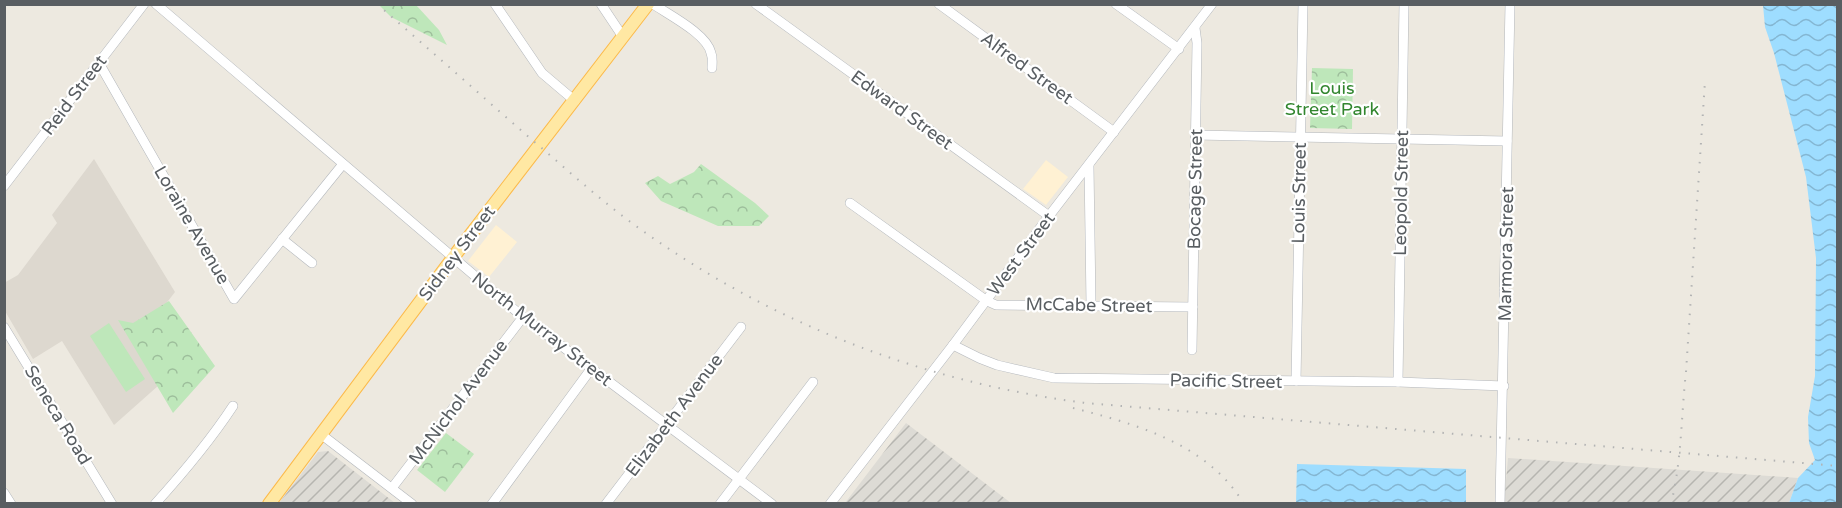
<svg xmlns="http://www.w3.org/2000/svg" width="1842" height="508" font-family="'Varela Round',sans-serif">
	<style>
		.commercial { fill: #fff1d3 }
		.industrial { fill: url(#industrial-furrows) }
		.education { fill: #ddd8cf }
		.grass { fill: #bee7ba }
		.forest { fill: url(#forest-crowns) }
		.water { fill: url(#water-waves) }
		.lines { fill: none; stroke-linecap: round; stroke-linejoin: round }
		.minor-casing { stroke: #b3b7bc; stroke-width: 10 }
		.major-casing { stroke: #fcba4a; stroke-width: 14 }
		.minor { stroke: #fff; stroke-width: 9 }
		.major { stroke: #ffe8a3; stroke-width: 12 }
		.rail { stroke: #b2b3b3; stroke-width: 2; stroke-dasharray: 1.5 8; stroke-linecap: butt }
		.labels { text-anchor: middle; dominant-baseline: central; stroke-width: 4.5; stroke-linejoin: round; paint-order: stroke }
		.street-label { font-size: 18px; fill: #595e62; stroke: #fff }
		.park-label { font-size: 18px; fill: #31852e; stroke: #fff }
	</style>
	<defs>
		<pattern id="industrial-furrows" width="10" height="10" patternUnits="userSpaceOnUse" patternTransform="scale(1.5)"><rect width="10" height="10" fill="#dddbd5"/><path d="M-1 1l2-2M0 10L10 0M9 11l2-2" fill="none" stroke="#b6b5b0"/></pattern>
		<pattern id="forest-crowns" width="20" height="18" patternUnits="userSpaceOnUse" patternTransform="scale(1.5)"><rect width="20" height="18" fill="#bee7ba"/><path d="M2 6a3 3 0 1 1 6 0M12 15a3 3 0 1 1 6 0" fill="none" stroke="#9dbe9b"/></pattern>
		<pattern id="water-waves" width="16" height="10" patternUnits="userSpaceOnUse" patternTransform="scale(1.5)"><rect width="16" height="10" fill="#9eddff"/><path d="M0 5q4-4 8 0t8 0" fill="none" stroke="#84b6d2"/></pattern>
	</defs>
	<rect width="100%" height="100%" fill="#ede9e0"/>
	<g class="commercial">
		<polygon points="1046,160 1068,177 1046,205 1023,189"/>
		<polygon points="496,225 517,242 489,277 468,261"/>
	</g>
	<g class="industrial">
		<polygon points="906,423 1011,503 845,503"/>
		<polygon points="328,451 395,503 279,503 318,452"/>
		<polygon points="1508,458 1798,478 1789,503 1504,504"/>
	</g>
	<polygon class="education" points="94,159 175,292 134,345 159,385 114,425 62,341 33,359 5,311 4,283 18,275 57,223 52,215"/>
	<polygon class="grass" points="109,323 145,379 126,392 90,336"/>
	<g class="forest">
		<polygon points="379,5 416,5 439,30 447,45 391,17"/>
		<polygon points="1312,68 1353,69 1352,129 1310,128"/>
		<polygon points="701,164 755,203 769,216 759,226 718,226 661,201 645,183 658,176 670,184 694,172"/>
		<polygon points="169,301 215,366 173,413 118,320 133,323"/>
		<polygon points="446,433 474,454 445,492 417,470"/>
	</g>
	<g class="water">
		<polygon points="1763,5 1837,5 1837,503 1789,503 1798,478 1815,460 1809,443 1808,417 1815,376 1816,258 1806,177 1774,53 1765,27"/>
		<polygon points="1297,464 1466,469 1466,503 1296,503"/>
	</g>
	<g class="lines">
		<defs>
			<g id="minor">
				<polyline points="156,4 523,317 772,504"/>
				<polyline points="495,4 542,73 575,101"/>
				<polyline points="601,4 623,37"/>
				<path d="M653 4C669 15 707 34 711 53 713 58 712 63 712 68"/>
				<polyline points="756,4 1049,216"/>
				<polyline points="939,4 1114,132"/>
				<polyline points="1116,4 1179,49"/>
				<polyline points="99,63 234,299 343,164"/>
				<polyline points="1195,135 1507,141"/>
				<polyline points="1089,166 1091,304"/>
				<polyline points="4,186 144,4"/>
				<polyline points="850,203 987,301 996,305 1193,307"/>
				<polyline points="282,239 312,263"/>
				<polyline points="4,327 112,504"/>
				<polyline points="953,345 979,358 997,365 1054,378 1398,382 1504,386"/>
				<polyline points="1192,350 1197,43 1195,28"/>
				<polyline points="1296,381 1303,4"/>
				<polyline points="1398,382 1404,4"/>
				<polyline points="322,435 412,504"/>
				<polyline points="392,488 523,317"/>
				<polyline points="4,493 11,504"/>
				<path d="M155 504C184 472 210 441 233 406"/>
				<polyline points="492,504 591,369"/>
				<polyline points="606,504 741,327"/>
				<polyline points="720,504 813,382"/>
				<polyline points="830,504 953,345 1049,216 1212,4"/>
				<polyline points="1500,504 1510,4"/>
			</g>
			<polyline id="major" points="269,504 458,251 648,4"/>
		</defs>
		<use href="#minor" class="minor-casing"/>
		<use href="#major" class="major-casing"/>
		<use href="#minor" class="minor"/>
		<use href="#major" class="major"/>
		<g class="rail">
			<path d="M377 4C431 51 484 98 538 145 570 172 601 201 636 226 770 323 922 382 1086 403L1838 466"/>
			<path d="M1073 408C1136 424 1208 444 1244 504"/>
			<path d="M1671 504C1682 459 1681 416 1686 372L1705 81"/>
		</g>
	</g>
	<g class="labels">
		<g class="street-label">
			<text transform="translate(1027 68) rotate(36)">Alfred Street</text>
			<text transform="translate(74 95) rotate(-53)">Reid Street</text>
			<text transform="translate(902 110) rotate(36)">Edward Street</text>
			<text transform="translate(1195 189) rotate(-89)">Bocage Street</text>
			<text transform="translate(1299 193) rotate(-89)">Louis Street</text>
			<text transform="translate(1401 193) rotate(-89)">Leopold Street</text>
			<text transform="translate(192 225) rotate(60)">Loraine Avenue</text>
			<text transform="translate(457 253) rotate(-53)">Sidney Street</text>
			<text transform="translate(1021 254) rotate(-53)">West Street</text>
			<text transform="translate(1506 254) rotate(-89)">Marmora Street</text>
			<text transform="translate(1089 305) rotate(1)">McCabe Street</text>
			<text transform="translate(542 329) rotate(38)">North Murray Street</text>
			<text transform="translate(1226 381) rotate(1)">Pacific Street</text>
			<text transform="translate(458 402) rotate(-53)">McNichol Avenue</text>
			<text transform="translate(58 415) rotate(59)">Seneca Road</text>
			<text transform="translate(674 415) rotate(-53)">Elizabeth Avenue</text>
		</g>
		<g class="park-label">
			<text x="1332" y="88">Louis<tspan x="1332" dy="21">Street Park</tspan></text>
		</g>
	</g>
	<rect width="1842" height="508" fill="none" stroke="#595e62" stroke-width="12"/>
</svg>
